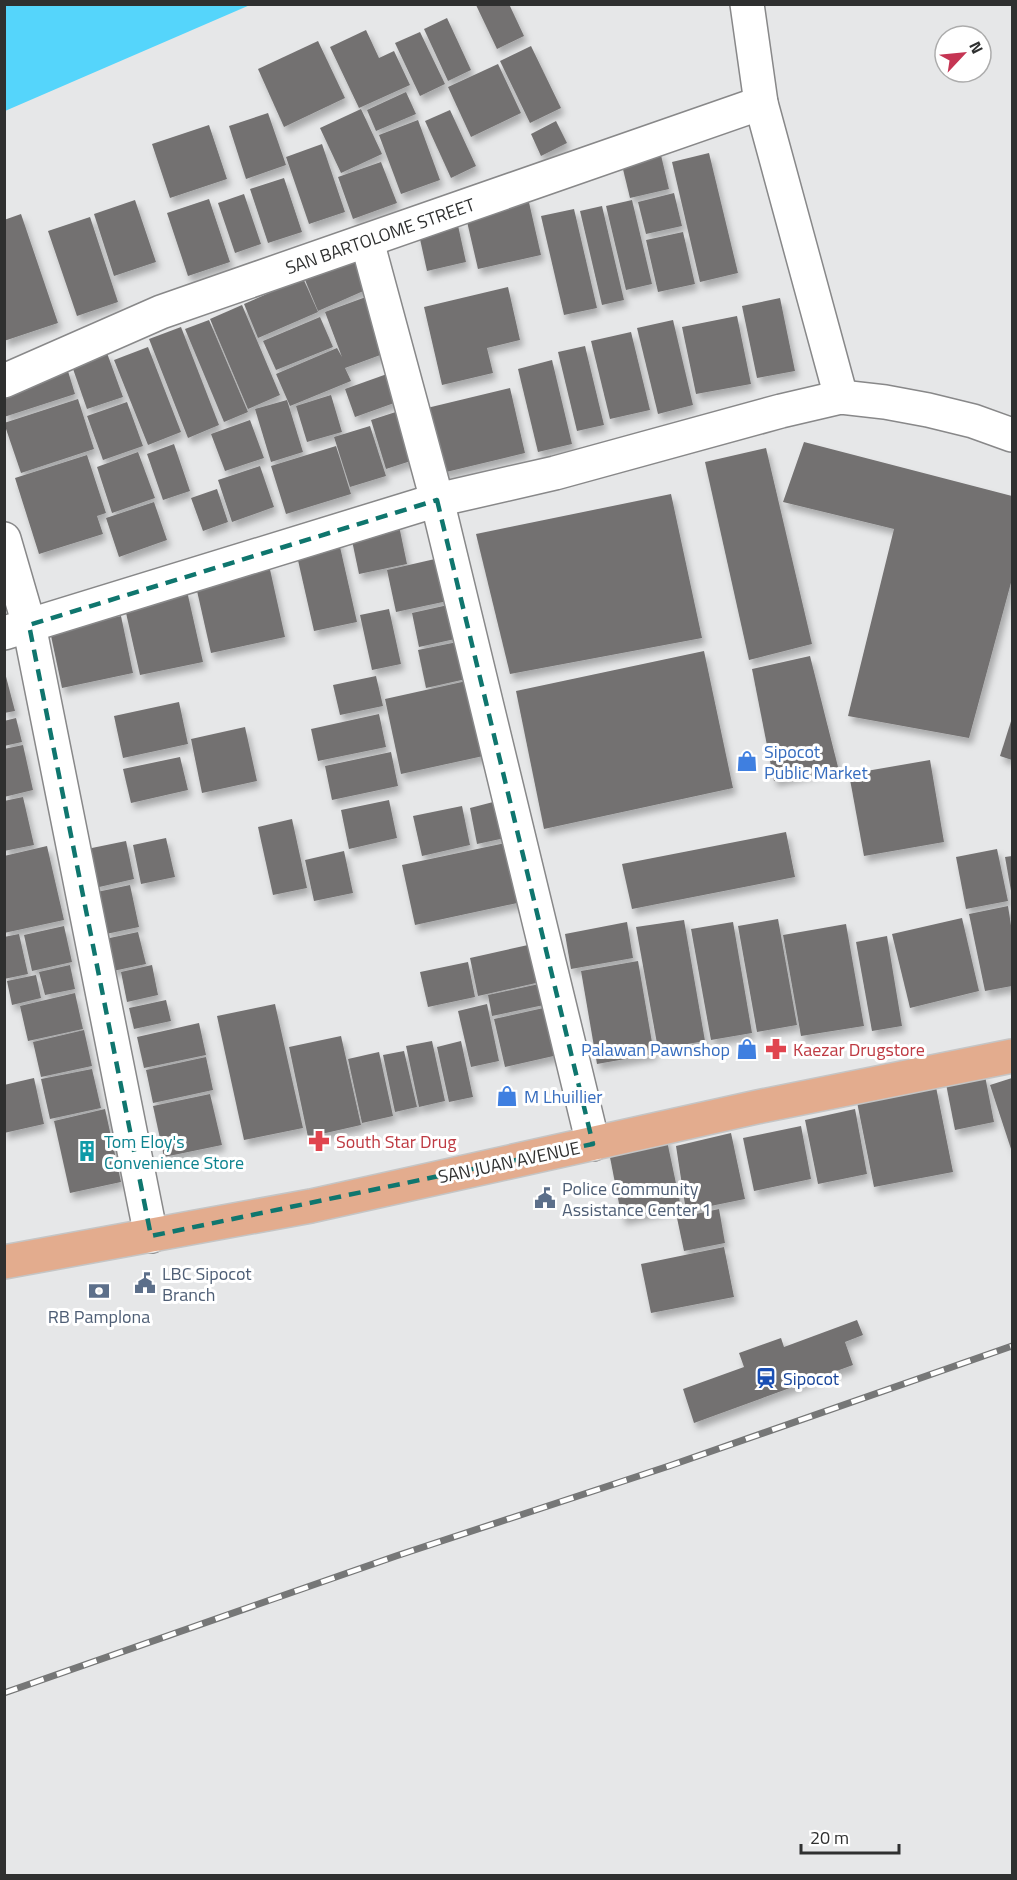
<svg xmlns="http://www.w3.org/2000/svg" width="1017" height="1880" font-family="'Titillium Web',sans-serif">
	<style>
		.water { fill: #55d5fb }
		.building { fill: #737171; filter: url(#shadow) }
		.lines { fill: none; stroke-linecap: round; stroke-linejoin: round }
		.minor-casing { stroke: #888889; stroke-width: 36 }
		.trunk-casing { stroke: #c5c5c5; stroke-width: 36 }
		.minor { stroke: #fff; stroke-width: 33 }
		.trunk { stroke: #e3ac8e; stroke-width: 33 }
		.rail-casing { stroke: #767777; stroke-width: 7 }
		.rail { stroke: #fff; stroke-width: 4.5; stroke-dasharray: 14; stroke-linecap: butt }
		.marked { fill: none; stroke: #0f766e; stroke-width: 4.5; stroke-dasharray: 12 8; stroke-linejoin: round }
		.labels { text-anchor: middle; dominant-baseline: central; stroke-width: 6; stroke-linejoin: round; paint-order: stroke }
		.street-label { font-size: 18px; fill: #2f3030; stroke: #fff }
		.shop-label { font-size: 18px; fill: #366cbe; stroke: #fff; text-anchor: start }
		.health-label { font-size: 18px; fill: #be3a42; stroke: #fff; text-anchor: start }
		.culture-label { font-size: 18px; fill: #0d838f; stroke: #fff; text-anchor: start }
		.service-label { font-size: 18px; fill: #4e5e75; stroke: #fff; text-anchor: start }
		.transit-label { font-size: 18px; fill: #164399; stroke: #fff; text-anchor: start }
	</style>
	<defs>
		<filter id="shadow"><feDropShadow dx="3.5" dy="6" stdDeviation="3" flood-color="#0004"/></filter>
	</defs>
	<rect width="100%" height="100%" fill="#e6e7e8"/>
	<polygon class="water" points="5,4 250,4 250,5 5,111"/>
	<g class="building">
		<polygon points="478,4 509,4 524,36 497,49 476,5"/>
		<polygon points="447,18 471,70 448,81 424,29"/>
		<polygon points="366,30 379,58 394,51 410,85 359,108 330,47"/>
		<polygon points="420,32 445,84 420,96 395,43"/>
		<polygon points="318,41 345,98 284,127 258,69"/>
		<polygon points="531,46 561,108 530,123 500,61"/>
		<polygon points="498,64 521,113 471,137 448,87"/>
		<polygon points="406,92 416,114 376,131 367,110"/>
		<polygon points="361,109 382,154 341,173 320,128"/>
		<polygon points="450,110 476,166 451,178 425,121"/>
		<polygon points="268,113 286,165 246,179 229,126"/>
		<polygon points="418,120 440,180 401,194 379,135"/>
		<polygon points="556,121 567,143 541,156 531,134"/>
		<polygon points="209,125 227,179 170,198 152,144"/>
		<polygon points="322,144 345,212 309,224 286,157"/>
		<polygon points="660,151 669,189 630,198 621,161"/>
		<polygon points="709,153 738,273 700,282 672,162"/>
		<polygon points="381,162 397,203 353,219 338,177"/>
		<polygon points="284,178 302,232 268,243 250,189"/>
		<polygon points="674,193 682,226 646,234 638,202"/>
		<polygon points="244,194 261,244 235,253 218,203"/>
		<polygon points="528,198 541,255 478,269 465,213"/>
		<polygon points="209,199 230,262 188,276 167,213"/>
		<polygon points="135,200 156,262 114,276 94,214"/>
		<polygon points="632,200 652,284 626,290 606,206"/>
		<polygon points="602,206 624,300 602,305 580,211"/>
		<polygon points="574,209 597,308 564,315 541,216"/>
		<polygon points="21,214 58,323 4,341 4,220"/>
		<polygon points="90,217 118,302 77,316 48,231"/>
		<polygon points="457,221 466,262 427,271 418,230"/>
		<polygon points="683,232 695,284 658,292 646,240"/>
		<polygon points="362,250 377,285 318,311 303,275"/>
		<polygon points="303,278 318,312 258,338 244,304"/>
		<polygon points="508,287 520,340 487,348 493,373 442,385 424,307"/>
		<polygon points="374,294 394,350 345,368 351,381 290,406 276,374 337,348 342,357 325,312"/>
		<polygon points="780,298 795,371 757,378 742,306"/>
		<polygon points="242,305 280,395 248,409 210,319"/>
		<polygon points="737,316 751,384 696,394 682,327"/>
		<polygon points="320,317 333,347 276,370 263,341"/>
		<polygon points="209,320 248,412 224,422 185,329"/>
		<polygon points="673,320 693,405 658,414 637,328"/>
		<polygon points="181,327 219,425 188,438 149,339"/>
		<polygon points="631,332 650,410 610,419 591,341"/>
		<polygon points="585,346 604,425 577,431 558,352"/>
		<polygon points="148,347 181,432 148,445 114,360"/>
		<polygon points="107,353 123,397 87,409 72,366"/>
		<polygon points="552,360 572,444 538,452 518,369"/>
		<polygon points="67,368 75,394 4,417 4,388"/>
		<polygon points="387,374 397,402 355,417 345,389"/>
		<polygon points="510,388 525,453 442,473 427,408"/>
		<polygon points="331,395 342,432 307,442 296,406"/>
		<polygon points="78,399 94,449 21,473 4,423"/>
		<polygon points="287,400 303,452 271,462 255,409"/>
		<polygon points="127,402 143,446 103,460 87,416"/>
		<polygon points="405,409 420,458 386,469 371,420"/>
		<polygon points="250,420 264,458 225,471 211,434"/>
		<polygon points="370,426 386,476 350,487 334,437"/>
		<polygon points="804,442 1012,496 1012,579 969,738 848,716 894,529 783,502"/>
		<polygon points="174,444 190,491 163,500 147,454"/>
		<polygon points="336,446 351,494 286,514 271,466"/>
		<polygon points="766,448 812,644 749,660 705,462"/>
		<polygon points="138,452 155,498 112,513 97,467"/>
		<polygon points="87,455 106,513 97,516 103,534 39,554 15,478"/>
		<polygon points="260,466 274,507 232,522 218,480"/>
		<polygon points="217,489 228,522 203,531 191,498"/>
		<polygon points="671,494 702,638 510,674 476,534"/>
		<polygon points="154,502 167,540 119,557 106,518"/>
		<polygon points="398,521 407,564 359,574 350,531"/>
		<polygon points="338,538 357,622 314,631 295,547"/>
		<polygon points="448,556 457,599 396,612 387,570"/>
		<polygon points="269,565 285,637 211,653 195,582"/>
		<polygon points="187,591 203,662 140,675 124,604"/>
		<polygon points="457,603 464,637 419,647 412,613"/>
		<polygon points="389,609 401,664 372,670 360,615"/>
		<polygon points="121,616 133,673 62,688 50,631"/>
		<polygon points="467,640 475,677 426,688 418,650"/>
		<polygon points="704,651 733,788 544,829 516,691"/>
		<polygon points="810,656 838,767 774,781 752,669"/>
		<polygon points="4,669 15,711 4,713"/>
		<polygon points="376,676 383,706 340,715 333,685"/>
		<polygon points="471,680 488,755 401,774 385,699"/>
		<polygon points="179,702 188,744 123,758 114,716"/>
		<polygon points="379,714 386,747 318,761 311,729"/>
		<polygon points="16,718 22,742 4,746 4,721"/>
		<polygon points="1012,718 1012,760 1000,756"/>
		<polygon points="245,727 257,781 202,793 191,739"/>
		<polygon points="23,745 33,790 4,797 4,749"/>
		<polygon points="391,752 398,786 332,800 325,766"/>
		<polygon points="180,757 188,790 131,803 123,769"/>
		<polygon points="930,760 944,842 864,856 849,774"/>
		<polygon points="23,797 34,845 4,851 4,801"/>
		<polygon points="389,800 397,838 349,849 341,810"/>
		<polygon points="497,801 505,838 477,844 470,808"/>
		<polygon points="462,806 470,845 422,856 413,816"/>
		<polygon points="292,819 307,888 273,895 258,827"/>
		<polygon points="786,832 795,877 632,909 622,864"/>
		<polygon points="166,838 175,877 141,884 133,845"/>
		<polygon points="126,841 134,879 95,888 87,849"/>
		<polygon points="510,842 522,902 415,925 402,865"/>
		<polygon points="47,846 64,920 4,933 4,856"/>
		<polygon points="997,849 1008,901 966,909 956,857"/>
		<polygon points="344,851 353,893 314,901 305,860"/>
		<polygon points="1012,856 1012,890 1011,891 1005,857"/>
		<polygon points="130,885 139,927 106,934 97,892"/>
		<polygon points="1008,906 1012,932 1012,986 985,991 969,914"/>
		<polygon points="962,918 979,991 910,1008 892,934"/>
		<polygon points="778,919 797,1025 757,1032 738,926"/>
		<polygon points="684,920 705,1041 658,1049 636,927"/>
		<polygon points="627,922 633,958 571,969 565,934"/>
		<polygon points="733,922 752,1033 711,1040 691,929"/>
		<polygon points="846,924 864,1026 801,1036 783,935"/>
		<polygon points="64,926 72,962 32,971 24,935"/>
		<polygon points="138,932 146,964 113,971 105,939"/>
		<polygon points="19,934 28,974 4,979 4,937"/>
		<polygon points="887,936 902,1026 872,1031 856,942"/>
		<polygon points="528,945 536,983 478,996 470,958"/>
		<polygon points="638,961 654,1054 597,1064 581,971"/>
		<polygon points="468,962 475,997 428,1007 420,972"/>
		<polygon points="70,965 75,989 45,995 39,972"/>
		<polygon points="152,965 158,995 127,1002 121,972"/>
		<polygon points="36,975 41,998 12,1005 7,981"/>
		<polygon points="539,984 544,1005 492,1016 488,995"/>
		<polygon points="75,993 83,1029 28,1041 20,1006"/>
		<polygon points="166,1000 171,1021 134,1029 129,1008"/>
		<polygon points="275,1004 303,1128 244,1140 217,1016"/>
		<polygon points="487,1004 499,1061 471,1067 458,1011"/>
		<polygon points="548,1007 558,1055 505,1067 494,1019"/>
		<polygon points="199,1023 206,1055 144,1068 137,1037"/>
		<polygon points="84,1030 92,1066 41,1077 33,1042"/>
		<polygon points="341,1036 361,1125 308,1137 289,1047"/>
		<polygon points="432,1041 445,1101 419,1107 406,1046"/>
		<polygon points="461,1041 473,1097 449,1102 437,1047"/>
		<polygon points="404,1051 417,1107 395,1112 383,1055"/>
		<polygon points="379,1052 393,1116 362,1123 348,1059"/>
		<polygon points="206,1057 213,1090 153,1103 146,1070"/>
		<polygon points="92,1069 101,1108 50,1119 41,1079"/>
		<polygon points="985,1076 994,1122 955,1130 946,1084"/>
		<polygon points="34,1078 44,1124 4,1133 4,1085"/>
		<polygon points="1012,1078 1012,1152 990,1085"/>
		<polygon points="936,1087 953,1172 874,1187 857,1102"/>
		<polygon points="210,1094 222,1145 164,1157 153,1106"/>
		<polygon points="105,1109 121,1182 70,1193 54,1121"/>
		<polygon points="855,1109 867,1174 818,1184 805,1120"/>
		<polygon points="801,1126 811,1179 754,1191 743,1138"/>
		<polygon points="731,1133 745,1199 686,1211 676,1146"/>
		<polygon points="666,1136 681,1207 622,1219 608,1147"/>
		<polygon points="719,1209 725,1243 684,1251 677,1218"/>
		<polygon points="724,1247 734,1297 651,1313 641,1264"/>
		<polygon points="857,1320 863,1335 845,1342 853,1365 694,1423 683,1389 744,1367 739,1353 781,1338 784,1347"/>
	</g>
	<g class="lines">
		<defs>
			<g id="minor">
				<polyline points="747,4 761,103 841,397"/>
				<polyline points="367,241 437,500 593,1144"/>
				<polyline points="4,381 161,312 761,103"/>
				<polyline points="4,539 29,625 151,1236"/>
				<polyline points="4,633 437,500 555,473 781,411 841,397 885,402 928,410 973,421 1012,435"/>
			</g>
			<polyline id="trunk" points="4,1262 311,1206 757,1107 1012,1056"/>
		</defs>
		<use href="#minor" class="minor-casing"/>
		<use href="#trunk" class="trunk-casing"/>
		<use href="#minor" class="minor"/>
		<use href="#trunk" class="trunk"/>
		<defs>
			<polyline id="rail" points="4,1693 396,1556 669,1466 1012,1346"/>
		</defs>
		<use href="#rail" class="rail-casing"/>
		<use href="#rail" class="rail"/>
	</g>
	<path class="marked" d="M437 500 593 1144 151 1236 29 625Z"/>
	<defs>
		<symbol id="shop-bare" viewBox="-9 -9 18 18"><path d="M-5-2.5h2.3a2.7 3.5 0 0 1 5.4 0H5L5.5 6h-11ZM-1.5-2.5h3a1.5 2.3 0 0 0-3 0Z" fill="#3f7fe0" stroke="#fff" stroke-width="2.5" paint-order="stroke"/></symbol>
		<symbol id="pharmacy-bare" viewBox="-9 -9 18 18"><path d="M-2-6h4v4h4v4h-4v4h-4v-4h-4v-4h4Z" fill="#e0444e" stroke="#fff" stroke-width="2.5" paint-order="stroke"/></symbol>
		<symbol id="building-bare" viewBox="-9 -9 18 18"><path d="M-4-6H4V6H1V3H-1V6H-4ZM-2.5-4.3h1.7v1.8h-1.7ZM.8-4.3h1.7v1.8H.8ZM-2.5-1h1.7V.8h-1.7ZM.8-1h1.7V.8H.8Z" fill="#0f9aa8" stroke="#fff" stroke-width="2.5" paint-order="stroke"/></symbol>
		<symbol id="civic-bare" viewBox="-9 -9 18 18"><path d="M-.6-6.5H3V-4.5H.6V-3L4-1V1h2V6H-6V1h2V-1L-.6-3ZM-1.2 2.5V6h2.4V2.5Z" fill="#5c6f8a" stroke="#fff" stroke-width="2.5" paint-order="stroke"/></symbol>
		<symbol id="bank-bare" viewBox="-9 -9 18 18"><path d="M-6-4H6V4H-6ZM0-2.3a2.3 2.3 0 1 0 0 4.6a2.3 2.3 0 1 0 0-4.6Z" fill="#5c6f8a" stroke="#fff" stroke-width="2.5" paint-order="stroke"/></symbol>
		<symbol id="station-bare" viewBox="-9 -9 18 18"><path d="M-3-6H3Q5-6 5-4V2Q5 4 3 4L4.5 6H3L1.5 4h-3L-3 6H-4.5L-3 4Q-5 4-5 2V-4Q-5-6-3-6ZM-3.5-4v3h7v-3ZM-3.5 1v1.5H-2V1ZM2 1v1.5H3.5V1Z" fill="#1a4fb4" stroke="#fff" stroke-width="2.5" paint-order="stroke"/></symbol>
	</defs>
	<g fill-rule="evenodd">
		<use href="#shop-bare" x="732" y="746" width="30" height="30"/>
		<use href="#shop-bare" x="732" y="1034" width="30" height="30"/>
		<use href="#pharmacy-bare" x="761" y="1034" width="30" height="30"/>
		<use href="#shop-bare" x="492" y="1081" width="30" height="30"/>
		<use href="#pharmacy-bare" x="304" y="1126" width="30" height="30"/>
		<use href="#building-bare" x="72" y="1136" width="30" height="30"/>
		<use href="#civic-bare" x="530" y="1183" width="30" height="30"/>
		<use href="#civic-bare" x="130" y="1268" width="30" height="30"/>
		<use href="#bank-bare" x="84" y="1276" width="30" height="30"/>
		<use href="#station-bare" x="751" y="1363" width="30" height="30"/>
	</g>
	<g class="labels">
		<g class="street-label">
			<text transform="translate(380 236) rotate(-19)">SAN BARTOLOME STREET</text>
			<text transform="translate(509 1162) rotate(-12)">SAN JUAN AVENUE</text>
		</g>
		<g class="shop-label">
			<text x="764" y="751">Sipocot<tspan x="764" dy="21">Public Market</tspan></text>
			<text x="730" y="1049" text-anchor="end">Palawan Pawnshop</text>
			<text x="524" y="1096">M Lhuillier</text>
		</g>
		<g class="health-label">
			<text x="793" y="1049">Kaezar Drugstore</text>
			<text x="336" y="1141">South Star Drug</text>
		</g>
		<g class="culture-label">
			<text x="104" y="1141">Tom Eloy's<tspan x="104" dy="21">Convenience Store</tspan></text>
		</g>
		<g class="service-label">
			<text x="562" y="1188">Police Community<tspan x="562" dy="21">Assistance Center 1</tspan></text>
			<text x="162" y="1273">LBC Sipocot<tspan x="162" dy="21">Branch</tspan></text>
			<text x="99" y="1316" text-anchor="middle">RB Pamplona</text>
		</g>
		<g class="transit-label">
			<text x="783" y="1378">Sipocot</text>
		</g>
	</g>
	<rect width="1017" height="1880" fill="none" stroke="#2f3030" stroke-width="12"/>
	<g transform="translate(963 54) rotate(64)"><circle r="28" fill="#ffffff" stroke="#acacac" stroke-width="1.5"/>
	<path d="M0-4.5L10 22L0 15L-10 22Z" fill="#c53553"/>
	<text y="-9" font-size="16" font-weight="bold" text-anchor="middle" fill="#2f3030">N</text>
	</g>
	<path d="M801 1844v9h98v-9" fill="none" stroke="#2f3030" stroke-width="3"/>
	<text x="810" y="1844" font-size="18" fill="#2f3030" stroke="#ffffff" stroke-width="4.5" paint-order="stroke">20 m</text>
</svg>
